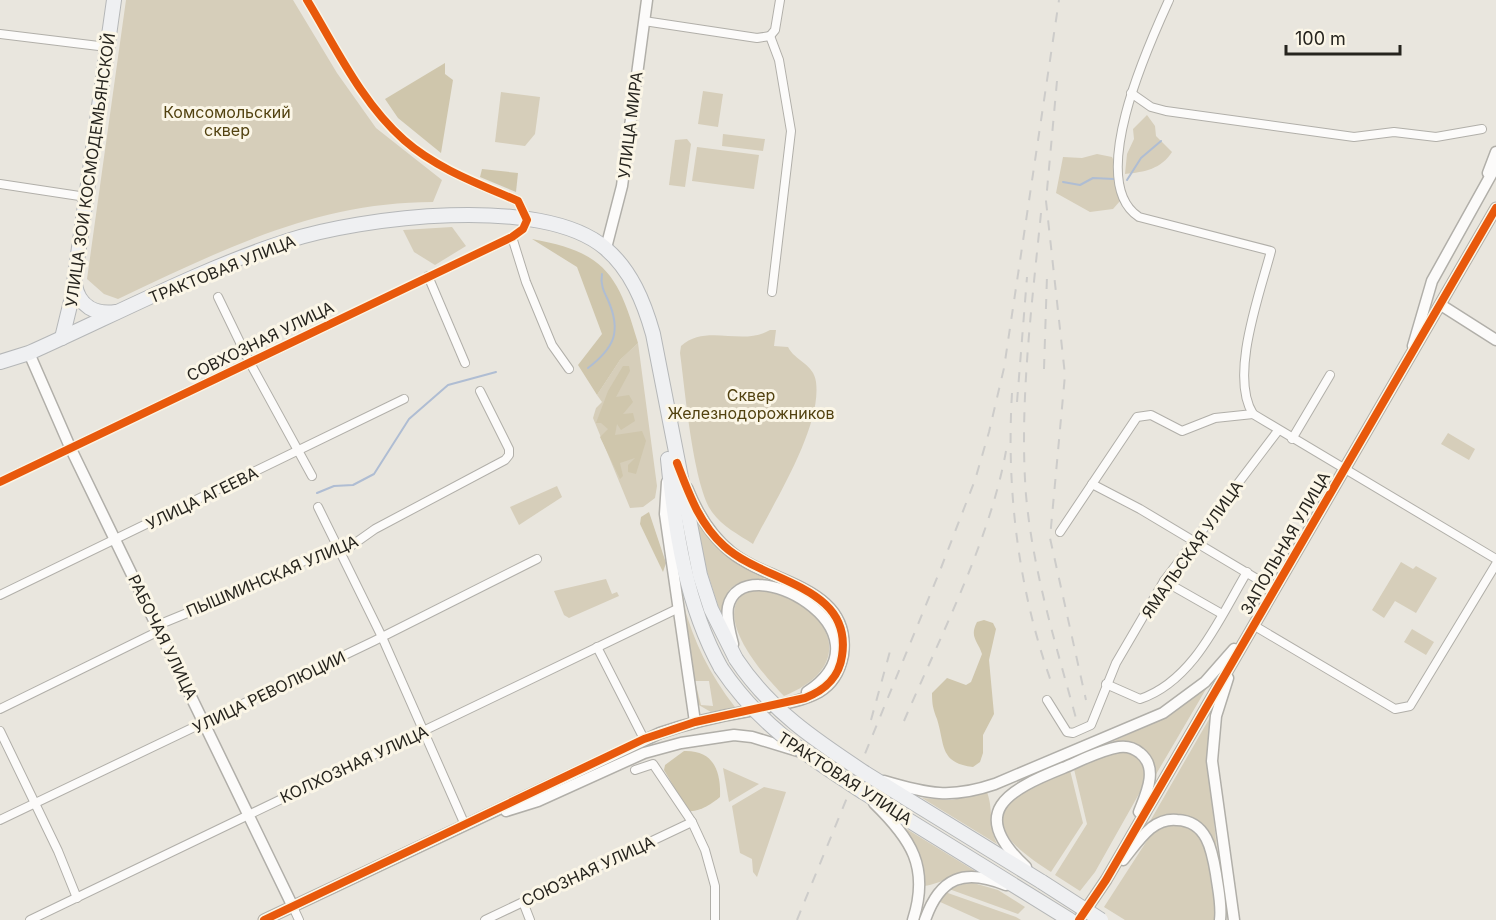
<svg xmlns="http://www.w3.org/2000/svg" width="1496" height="920" font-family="Inter,sans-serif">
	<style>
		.green { fill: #d6ceba }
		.forest { fill: #cfc6ac }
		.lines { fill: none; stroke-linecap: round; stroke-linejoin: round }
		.stream { stroke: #afbdd3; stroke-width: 2 }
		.minor-casing { stroke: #b1afa9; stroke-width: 10 }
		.tertiary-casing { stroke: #b1afa9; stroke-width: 13 }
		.primary-casing { stroke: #b5b7b8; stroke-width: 16 }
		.minor { stroke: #fcfbfa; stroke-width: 8 }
		.tertiary { stroke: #fcfbfa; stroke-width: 10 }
		.primary { stroke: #eff0f2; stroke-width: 14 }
		.rail { stroke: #cdccca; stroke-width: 2; stroke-dasharray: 10 10; stroke-linecap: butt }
		.primary-bridge-casing { stroke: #b5b7b8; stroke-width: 16; stroke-linecap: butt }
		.primary-bridge { stroke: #eff0f2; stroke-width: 14 }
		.cycleway-casing { stroke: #fbf6e7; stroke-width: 11 }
		.cycleway { stroke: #e8590c; stroke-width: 8 }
		.labels { text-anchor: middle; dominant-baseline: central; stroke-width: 6; stroke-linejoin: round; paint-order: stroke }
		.park-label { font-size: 16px; fill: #524210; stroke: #fbf6e7 }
		.street-label { font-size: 16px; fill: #26241e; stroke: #fbf6e7 }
	</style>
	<rect width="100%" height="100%" fill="#e9e6de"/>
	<g class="green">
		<path d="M126 0H293L337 73 376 128 442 180 433 202C316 202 222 250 118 299L104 294 87 279Z"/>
		<polygon points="703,91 723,94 718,127 698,124"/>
		<polygon points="501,92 540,97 535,134 525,146 495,142"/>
		<path d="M1147 115 1155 126 1156 136 1172 152C1161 169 1145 172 1125 174L1127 154 1134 139 1133 129Z"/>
		<polygon points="723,134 765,139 763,151 722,146"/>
		<polygon points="687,139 691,144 685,187 669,185 675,140"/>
		<polygon points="697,147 759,155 754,189 692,181"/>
		<polygon points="1097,154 1112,157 1116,165 1120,201 1113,209 1090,212 1056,193 1063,157 1082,158"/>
		<polygon points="452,227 466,246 435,265 414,252 403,230"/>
		<path d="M770 330H776L774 346 788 347C795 361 814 364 816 382 822 427 774 502 753 544 739 535 722 526 712 512 693 485 685 389 680 353L681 346C707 323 742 347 770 330Z"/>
		<polygon points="638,343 657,486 655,498 643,507 630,508 593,418 596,408 602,402 597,395 620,360"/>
		<polygon points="1448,433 1475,449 1469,460 1441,444"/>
		<polygon points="557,486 562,497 519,525 510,507"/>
		<path d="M696 520 705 531 767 578C740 584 727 577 721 615L705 565Z"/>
		<polygon points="1401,562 1413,569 1416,566 1437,578 1416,613 1395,601 1384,618 1372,610"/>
		<polygon points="606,579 612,594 617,592 619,596 569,618 564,615 554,591"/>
		<path d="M751 589C822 595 868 662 784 696 763 675 706 610 751 589Z"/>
		<path d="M683 602C693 641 710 675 735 707L711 712 697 704 692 685H696L701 705 713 706 709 681H692L681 603Z"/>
		<polygon points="1412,629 1434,642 1426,655 1404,642"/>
		<path d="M1209 684 1155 776C1150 728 1114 747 1083 755L1160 720Z"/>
		<polygon points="1212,714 1208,766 1217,850 1207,829 1191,818 1149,823"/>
		<path d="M1124 751C1142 756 1147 767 1144 785L1095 872 1080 891 1055 875 1087 824 1074 769 1112 753Z"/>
		<polygon points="723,768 759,784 729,802"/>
		<path d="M1070 770 1083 823 1051 872C1022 853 974 822 1023 791 1037 782 1055 777 1070 770Z"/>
		<polygon points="764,787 786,792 757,877 753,872 752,859 740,853 732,806"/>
		<path d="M987 792C994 811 988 825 997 844L922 798 952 800Z"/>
		<path d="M1167 825C1202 821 1207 851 1212 878 1214 892 1217 905 1216 920H1125L1104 907 1148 839 1156 830Z"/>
		<path d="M905 828 975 871C955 871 943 884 924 886L919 851Z"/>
		<polygon points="970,882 998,890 1025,907 1018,914 949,889"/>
		<polygon points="945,892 1016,917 1021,920 980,920 938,901"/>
	</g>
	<g class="forest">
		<polygon points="445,63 445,74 453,80 441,153 398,118 385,99"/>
		<polygon points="482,169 518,173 516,192 480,177"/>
		<path d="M532 239C605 252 618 274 638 343L620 360 597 395 578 365 602 334 577 267Z"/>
		<polygon points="623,366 629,366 630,371 616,397 629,395 633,402 623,414 633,413 635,421 621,430 617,424 615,435 642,431 646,441 636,474 628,472 628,465 635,458 620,463 623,476 620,479 600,437 608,429 601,423 596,423 608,391"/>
		<polygon points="649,512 666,563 663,572 640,524 641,517"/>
		<path d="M984 620 993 623 996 629 989 660 994 714 983 735V753L980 762 973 767C939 763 945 744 937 719 933 709 932 704 932 693L947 678 966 685 971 682 982 654C978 641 969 637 977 622Z"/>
		<path d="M684 751C713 750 721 770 720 797 713 803 698 813 688 811L664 770 665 765Z"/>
	</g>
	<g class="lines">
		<g class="stream">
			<polyline points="1127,180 1141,158 1161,141"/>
			<polyline points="1063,182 1080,185 1093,178 1114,179"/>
			<path d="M588 368C614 348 622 332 608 300 604 292 600 284 602 274"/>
			<polyline points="317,493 334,486 353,485 374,474 409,419 448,385 496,372"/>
		</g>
		<defs>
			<g id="minor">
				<path d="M1169 0C1149 44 1085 182 1139 217L1271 251C1260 293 1229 376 1253 414L1496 559"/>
				<polyline points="644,21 757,38 770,36"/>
				<polyline points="0,34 107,47"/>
				<polyline points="770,36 779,60 791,131 772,292"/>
				<polyline points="770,36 775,30 780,0"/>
				<polyline points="1131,93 1151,107 1166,111 1354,137 1394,132 1436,137 1482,129"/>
				<polyline points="0,184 86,197"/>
				<polyline points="512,237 526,282 552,345 569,369"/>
				<polyline points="428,276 465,363"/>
				<polyline points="218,297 249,361 312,476"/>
				<polyline points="1292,439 1330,375"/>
				<path d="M0 482 512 237 523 229 527 220 518 201C479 184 437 169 404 140 362 103 336 48 307 0"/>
				<polyline points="1092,484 1140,509 1274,589"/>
				<polyline points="318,507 382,637 465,825"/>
				<polyline points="1060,532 1137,417 1151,415 1182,431 1215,418 1253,414"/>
				<polyline points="1164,581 1222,614"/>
				<polyline points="0,595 404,399"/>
				<polyline points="158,625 219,600 326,551 351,546 375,529 505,460 509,455 509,449 480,391"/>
				<polyline points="1253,625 1395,709 1410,706 1496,564"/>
				<polyline points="597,647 644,739"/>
				<path d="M1106 684 1140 699C1194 681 1220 617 1247 572"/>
				<polyline points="1047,700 1067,732 1073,733 1091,725 1116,663 1164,581 1277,432"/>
				<polyline points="0,709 161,630"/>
				<polyline points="0,731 58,851 77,898"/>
				<polyline points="635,770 653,764 692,822 705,850 715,886 715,920"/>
				<polyline points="0,820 374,641 537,559"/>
				<polyline points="523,902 530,920"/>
				<polyline points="293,907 299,920"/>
				<polyline points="30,920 679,608"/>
				<polyline points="485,920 692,822"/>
			</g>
			<g id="tertiary">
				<polyline points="1488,173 1496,152"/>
				<polyline points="606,248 622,186 647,0"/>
				<polyline points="1441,305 1496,340"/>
				<polyline points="1413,346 1432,281 1496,166"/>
				<polyline points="29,353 70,447 293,907"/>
				<polyline points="667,482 665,514 695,722"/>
				<path d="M733 644C730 633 726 619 728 607 742 544 900 631 807 692"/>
				<polyline points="1228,678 1216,716 1212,761 1234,920"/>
				<path d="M884 781C928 794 951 799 995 784L1163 713 1205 682 1234 649"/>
				<path d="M874 803C911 839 930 867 913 920"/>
				<polyline points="506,811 538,801 644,753 681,743 734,735 752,737 798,751"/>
				<path d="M1123 860C1132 849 1140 837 1151 828 1159 822 1168 819 1177 820 1207 821 1212 850 1216 874 1218 889 1222 905 1220 920"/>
				<path d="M1026 867C966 812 1008 790 1063 768 1080 761 1100 750 1119 747 1126 746 1134 748 1140 753 1159 768 1146 794 1139 812"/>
				<path d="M264 920 660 733C689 723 719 716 749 711 771 706 799 703 819 692 833 684 840 670 843 655 852 586 770 584 731 552 710 535 697 513 687 488"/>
				<path d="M925 920C940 877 964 868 1006 885"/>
				<polyline points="1079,920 1106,880 1496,208"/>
			</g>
			<g id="primary">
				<path d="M75 285C79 306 95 315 116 312"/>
				<polyline points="62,338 72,297 114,0"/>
				<path d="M0 362 29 353C112 316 201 269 287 241 361 217 542 194 605 248 631 270 644 302 653 334L700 575 711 609 736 659"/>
				<path d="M668 459C675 531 686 605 721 668"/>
				<polyline points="865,773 1042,882"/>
				<polyline points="863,792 1070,920"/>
			</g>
		</defs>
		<use href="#minor" class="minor-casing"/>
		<use href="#tertiary" class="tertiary-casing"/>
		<use href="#primary" class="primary-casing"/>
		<use href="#minor" class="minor"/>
		<use href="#tertiary" class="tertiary"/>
		<use href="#primary" class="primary"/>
		<g class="rail">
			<polyline points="1057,81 1046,201 1065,375 1050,538 1086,700"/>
			<path d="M1041 213C1032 304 1019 404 1026 495 1033 573 1057 648 1077 722"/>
			<polyline points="1044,369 1047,276"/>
			<path d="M1012 393C1006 492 1019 594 1053 687"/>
			<polyline points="1017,402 1027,277"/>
			<polyline points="871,720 892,644"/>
			<path d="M904 721C940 637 990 540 1006 451"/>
			<polyline points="797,920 941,568 975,480 989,432 1004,368 1059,0"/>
		</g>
		<defs>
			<g id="primary-bridge">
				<path d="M736 659C770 710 815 740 865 773"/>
				<path d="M721 668C760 726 806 755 863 792"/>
				<polyline points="1042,882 1101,920"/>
			</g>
		</defs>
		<use href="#primary-bridge" class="primary-bridge-casing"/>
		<use href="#primary-bridge" class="primary-bridge"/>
		<defs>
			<g id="cycleway">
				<path d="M0 482 512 237 523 229 527 220 518 201C479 184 437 169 404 140 362 103 336 48 307 0"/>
				<path d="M264 920 644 739 695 722 805 698C825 690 839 678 842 656 853 585 764 583 724 546 699 523 689 494 677 463"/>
				<polyline points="1079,920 1106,880 1496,208"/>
			</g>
		</defs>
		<use href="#cycleway" class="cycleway-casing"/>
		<use href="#cycleway" class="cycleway"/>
	</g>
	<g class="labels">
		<g class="park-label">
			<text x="227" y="112">Комсомольский<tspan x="227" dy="18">сквер</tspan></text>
			<text x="751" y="395">Сквер<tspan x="751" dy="18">Железнодорожников</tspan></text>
		</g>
		<g class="street-label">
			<text transform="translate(630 125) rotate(-83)">УЛИЦА МИРА</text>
			<text transform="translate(90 170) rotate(-82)">УЛИЦА ЗОИ КОСМОДЕМЬЯНСКОЙ</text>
			<text transform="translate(222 269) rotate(-22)">ТРАКТОВАЯ УЛИЦА</text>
			<text transform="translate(260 341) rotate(-26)">СОВХОЗНАЯ УЛИЦА</text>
			<text transform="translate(202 498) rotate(-26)">УЛИЦА АГЕЕВА</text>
			<text transform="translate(1285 543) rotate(-60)">ЗАПОЛЬНАЯ УЛИЦА</text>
			<text transform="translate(1192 549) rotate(-55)">ЯМАЛЬСКАЯ УЛИЦА</text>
			<text transform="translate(272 576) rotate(-23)">ПЫШМИНСКАЯ УЛИЦА</text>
			<text transform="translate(163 637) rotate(64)">РАБОЧАЯ УЛИЦА</text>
			<text transform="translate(269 692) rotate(-26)">УЛИЦА РЕВОЛЮЦИИ</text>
			<text transform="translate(354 764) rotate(-25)">КОЛХОЗНАЯ УЛИЦА</text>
			<text transform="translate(845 778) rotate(33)">ТРАКТОВАЯ УЛИЦА</text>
			<text transform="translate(588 871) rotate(-25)">СОЮЗНАЯ УЛИЦА</text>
		</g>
	</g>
	<path d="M1286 45v9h114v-9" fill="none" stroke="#26241e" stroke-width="3"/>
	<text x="1295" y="45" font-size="18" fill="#26241e" stroke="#fbf6e7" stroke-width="4.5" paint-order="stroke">100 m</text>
</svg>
